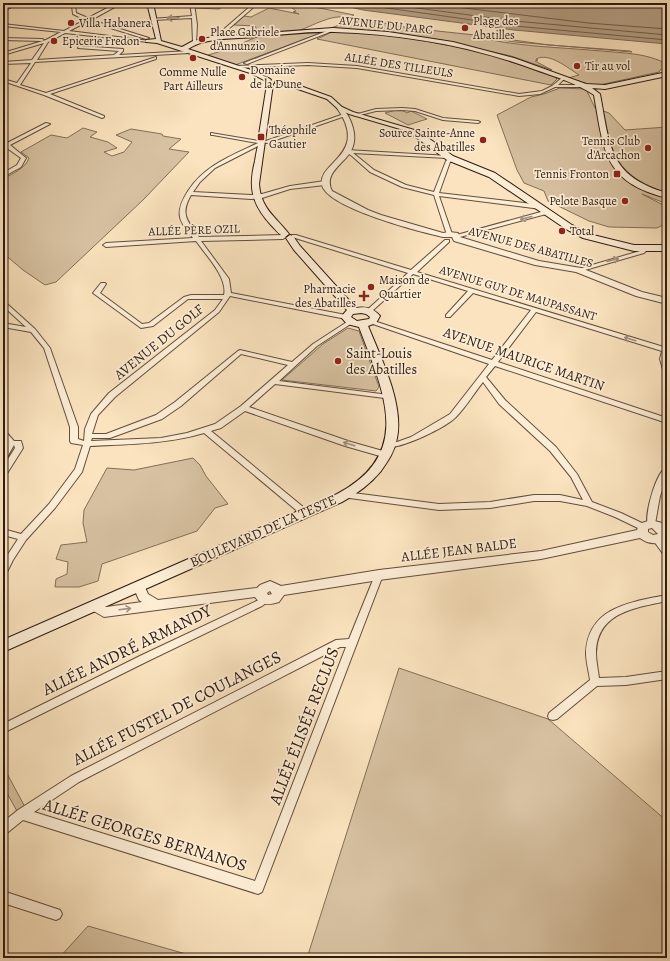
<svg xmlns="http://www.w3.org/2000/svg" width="670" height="961" font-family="Alegreya,serif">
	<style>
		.green { fill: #d7c1a1; stroke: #836e5a }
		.water { fill: #b59f84; stroke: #7f6a57 }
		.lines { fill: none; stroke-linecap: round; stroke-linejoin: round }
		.shore { stroke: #725d4c; stroke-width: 1 }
		.minor-casing { stroke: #624d3e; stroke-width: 2 }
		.tertiary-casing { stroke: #624d3e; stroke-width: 2 }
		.secondary-casing { stroke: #2f1b13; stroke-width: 2 }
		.minor { fill: #fcedd5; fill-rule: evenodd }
		.tertiary { fill: #fcedd5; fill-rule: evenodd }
		.secondary { fill: #fcedd5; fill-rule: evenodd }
		.oneway { stroke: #a08e7e }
		.poi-dot { fill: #8f2418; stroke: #fcedd5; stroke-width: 1.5 }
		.labels { text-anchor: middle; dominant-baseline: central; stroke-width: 3.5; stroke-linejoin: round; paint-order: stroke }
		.far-poi-label { font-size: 12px; fill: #2f1b13; stroke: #fcedd5; text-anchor: start }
		.far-street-label { font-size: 12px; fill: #2f1b13; stroke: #fcedd5 }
		.street-label { font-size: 14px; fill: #2f1b13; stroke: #fcedd5 }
		.poi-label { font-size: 14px; fill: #2f1b13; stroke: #fcedd5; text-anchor: start }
		.near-street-label { font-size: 17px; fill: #2f1b13; stroke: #fcedd5 }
	</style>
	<rect width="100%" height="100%" fill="#fae3be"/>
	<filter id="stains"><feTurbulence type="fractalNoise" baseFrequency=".005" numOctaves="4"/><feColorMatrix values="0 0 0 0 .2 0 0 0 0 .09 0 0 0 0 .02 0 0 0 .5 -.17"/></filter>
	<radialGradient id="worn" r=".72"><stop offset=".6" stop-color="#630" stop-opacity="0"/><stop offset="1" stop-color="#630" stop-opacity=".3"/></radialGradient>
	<g class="green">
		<polygon points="193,3 229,3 219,9 194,8"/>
		<path d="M300 4 354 15 351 17 370 22 374 21 409 28 494 37 502 39H506L549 45 630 51 632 52 515 42 474 36C515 47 559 47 601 51 623 53 647 53 667 64V68L661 69 659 72 595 86 568 78 579 75C568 68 549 52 536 59L538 60 535 61 552 70 511 56 440 40 408 35 370 31 328 29 353 20C335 10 313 27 294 32 283 34 270 33 259 34L255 26 234 25 244 16 251 17 269 8 299 14 293 12 296 11 291 7Z"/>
		<polygon points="327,31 235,65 205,56 228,49 259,36"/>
		<polygon points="334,31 390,35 475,50 555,76 557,79 551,85 317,39"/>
		<polygon points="560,88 586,89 595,108 609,113 625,130 667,127 667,204 642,194 667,207 667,223 657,228 609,227 589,221 548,201 544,191 524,183 517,170 497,115 531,97 544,94"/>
		<polygon points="400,109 407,113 411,111 427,119 408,125 385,113"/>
		<path d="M83 128 97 132 90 137 108 142 117 148 104 152 112 156 124 152 132 142 116 135 131 129 162 134 163 136 181 139 169 149 189 152 143 200 56 282 45 285 23 270 3 253V179C13 173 25 169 29 158L21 152 51 135 67 138Z"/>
		<polygon points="348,328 359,331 379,387 376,391 282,380 323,344"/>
		<polygon points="193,458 200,465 206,476 228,504 215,508 197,531 102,564 98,581 79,587 55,587 56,579 67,574 68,562 56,559 61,545 87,542 83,523 84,510 107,468 134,470"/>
		<polygon points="399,668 548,719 667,821 667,958 307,958"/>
		<polygon points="3,766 25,807 18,813 3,786"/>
		<polygon points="88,926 200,958 59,958"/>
	</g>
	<polygon class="water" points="333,3 667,3 667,44 514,30 363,10"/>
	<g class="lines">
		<g class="shore">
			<polyline points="351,3 515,26 667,40"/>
			<polyline points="379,3 515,21 667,35"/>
			<polyline points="423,3 588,23 667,29"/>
		</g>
		<defs>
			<g id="minor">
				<polygon points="15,3 20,3 3,11 3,9"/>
				<polygon points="34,3 59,3 48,5"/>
				<polygon points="67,3 71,3 75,5 76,13 88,18 117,3 122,3 91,20 149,38 146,39 88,21 69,31 150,41 148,42 65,33 48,42 37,60 114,55 119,51 78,48 79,46 123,49 123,51 119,55 189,51 191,52 189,53 35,62 20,85 46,93 156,57 156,59 50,94 104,116 104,117 102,118 44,95 3,81 3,79 17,83 31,63 3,64 3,62 32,60 44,43 3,55 3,53 46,40 61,32 3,26 3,24 64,31 85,20 73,14 72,6"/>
				<polygon points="190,3 194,3 197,25 196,43 193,42 192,18 153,20 151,19 192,16"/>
				<polygon points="253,4 256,5 217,39 215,39 215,37"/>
				<polygon points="332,29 335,30 247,64 244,63"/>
				<polygon points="3,38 42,39 44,40 42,41 3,40"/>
				<polygon points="308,63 357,66 519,94 542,91 552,86 563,77 565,78 558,85 589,85 591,86 589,87 555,87 540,94 519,96 357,68 308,65 235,68 233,67 235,66"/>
				<polygon points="402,108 415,109 443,118 478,121 480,122 478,123 443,120 415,111 402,110 376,111 356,116 354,115 376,109"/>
				<polygon points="344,114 348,115 267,143 263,142"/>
				<polygon points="46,123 50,124 10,145 26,158 21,167 3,177 3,173 17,165 21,158 4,146 3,141 7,143"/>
				<path d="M211 133 259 141 262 144 215 168 200 182 193 192 251 195 262 194 290 186 325 181 328 183 325 185 290 189 262 198 251 199 191 195C180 214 187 221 199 237L283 235 286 237 283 239 201 241 229 279 231 293 346 315 349 317 346 319 230 296 219 312 115 397 98 415 92 434H106L156 415 175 402 238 351 240 350 292 362 313 344 350 320 352 321V323L317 346 279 381 389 395 393 397 392 399 275 384 249 407 351 442 390 453 391 455 387 458 345 446 245 411 221 428 211 431 308 511 309 513 305 516 302 515 204 433C167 444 129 444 90 446L82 472 55 508 26 540 13 560 6 574 3 575V562L18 539 3 535V529L21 534 49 504 75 469 83 445 71 443 70 441V427L44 348 31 332 3 327V323L26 327 3 306V301L5 302 35 329 50 348 78 427V439L84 441 85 429 91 414 109 393 215 310 223 299H188L153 326 141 328 93 293 101 283H105L106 284 100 293 142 324 149 323 184 297 191 295H224C228 278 206 255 196 241L106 247 103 245 106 243 193 238C189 232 181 224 180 217 178 208 183 199 188 191 205 165 231 156 258 143L213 135H211ZM241 354 288 365 241 406 215 424 187 433 161 438 91 441 92 438H110L162 419 181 406Z"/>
				<polygon points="347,150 449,156 449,157 447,158 353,153 374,170 406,185 434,192 446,161 449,158 453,158 453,159 450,162 439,193 541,205 544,207 541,209 439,196 452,234 447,235 434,195 402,187 370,172 352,156 346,152"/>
				<polygon points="548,210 551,212 550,213 456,238 453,236"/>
				<path d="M292 235H296L411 270 445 240H449V242L417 272 667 348V375L664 373 660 359 662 351 536 312 498 362 667 418V423L495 366 486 377 505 400 556 447 577 474 592 502 621 513 646 525 647 527 646 529H640L615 517 587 506 560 501H534L490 508 439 510 342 497 341 495 342 493 345 492 439 504 490 502 534 495H560L583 500 571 477 550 451 499 404 483 382C474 393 466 407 456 417 445 428 406 446 391 447L387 445 388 443 397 442 411 437 450 414 489 364 370 323V321H374L492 360 531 310 473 293 450 317H446V315L468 291 413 274 371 312H367V310L408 273 292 237Z"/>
				<polygon points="646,246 649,248 644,253 578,272 575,270 640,251"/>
				<polygon points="3,432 6,432 14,441 21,441 23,448 6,475 3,476 3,467 15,448 14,445 6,459 3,460 3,449 8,443 3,438"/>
				<path d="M667 467V477L660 496 655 524 654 526H648C644 516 656 471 667 467Z"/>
				<path d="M657 537C666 540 667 548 667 556L664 555 653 540 654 538Z"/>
				<path d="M379 572 382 573 383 575 262 892 258 894 23 820 7 833 3 834V822L18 810 71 776 336 640 349 639 375 575 376 573ZM340 647H346L255 881 34 812 79 782Z"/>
				<path d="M667 595V601C635 608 597 612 596 653 596 661 598 670 599 678L626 677 667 671V679L626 685 597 686 557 719 553 720 549 719 548 716 549 713 590 680C589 672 586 662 586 653 588 607 631 602 667 595Z"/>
				<polygon points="265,597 268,598 270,600 262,606 148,661 3,733 3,724 142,655"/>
				<polygon points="3,891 60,910 62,914 60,918 56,920 3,903"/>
			</g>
			<g id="tertiary">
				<path d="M338 107H342C351 118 359 136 351 151 344 164 323 173 332 191L368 210 381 215 443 233 449 232 458 233 460 237 539 261 581 268 642 292 667 298V304L636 296 576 272 535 265 454 241 452 237H443C421 232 327 208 322 185 317 162 370 155 337 108Z"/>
				<path d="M651 520 662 523 667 529 666 540C657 545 648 544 640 538L541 559 379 580 284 595 279 602C270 605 261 606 255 597L104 617 90 609 88 606 90 603 94 601 106 607 142 602 139 600 133 586 135 583 139 581 143 583 148 594 158 600 257 588 260 585 270 581 281 586 379 570 541 551 637 530 639 524ZM652 528 658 534 653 535 648 532V529ZM270 591 272 594 268 595 267 593Z"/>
			</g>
			<g id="secondary">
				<path d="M147 3H153L161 41 182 47 193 41 212 37 333 28 388 32 453 42 514 58 586 84 605 85 667 72V76L605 89 592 88 600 94C610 147 609 176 667 193V198C604 182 604 152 594 95 576 83 556 77 536 70 472 46 402 34 334 32 308 31 281 35 255 37 233 39 207 37 188 49L254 71 270 79 271 80 268 82 250 73 157 43 146 42V40L156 39Z"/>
				<polygon points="277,80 292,83 331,97 342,107 353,112 411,129 420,132 453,156 495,173 572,225 589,234 634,245 667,245 667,251 634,251 583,238 566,229 489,177 447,160 414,136 407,131 349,114 338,109 327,99 289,86 275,83 275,81"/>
				<path d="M270 82 273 84 259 184C261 209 275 216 289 234L285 237C279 235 275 229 271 225 252 204 248 188 255 161 256 155 257 148 259 142L258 141 267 84Z"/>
				<path d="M290 235 293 236 300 246 356 308C366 306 373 308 380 316L376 323 368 326C381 358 404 404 397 438 395 451 388 461 381 471 371 483 357 494 342 502L3 652V640L337 494C415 453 383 391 359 327L347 324 341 317 347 310 294 250 286 238ZM361 313 366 314 370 317 369 319 357 321 351 317 353 314Z"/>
			</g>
		</defs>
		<use href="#minor" class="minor-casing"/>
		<use href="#tertiary" class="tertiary-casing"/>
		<use href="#secondary" class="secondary-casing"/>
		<use href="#minor" class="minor"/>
		<use href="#tertiary" class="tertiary"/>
		<use href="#secondary" class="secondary"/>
	</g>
	<defs><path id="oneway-shaft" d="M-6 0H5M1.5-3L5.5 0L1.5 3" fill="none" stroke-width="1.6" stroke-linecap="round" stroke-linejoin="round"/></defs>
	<g class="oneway">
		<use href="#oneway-shaft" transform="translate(173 18) rotate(177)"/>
		<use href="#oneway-shaft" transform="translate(526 218) rotate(165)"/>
		<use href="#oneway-shaft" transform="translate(613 260) rotate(-14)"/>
		<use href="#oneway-shaft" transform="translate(630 339) rotate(-163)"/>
		<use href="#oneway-shaft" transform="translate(349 444) rotate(-163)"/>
		<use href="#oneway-shaft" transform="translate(125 609) rotate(-7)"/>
	</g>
	<g class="poi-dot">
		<circle cx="71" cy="23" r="4"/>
		<circle cx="465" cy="28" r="4"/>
		<circle cx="202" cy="39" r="4"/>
		<circle cx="54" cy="41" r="4"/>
		<circle cx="193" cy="58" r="4"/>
		<circle cx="577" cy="66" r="4"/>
		<circle cx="242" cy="77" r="4"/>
		<rect x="257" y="133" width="8" height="8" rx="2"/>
		<circle cx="483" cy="140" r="4"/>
		<circle cx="648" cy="148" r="4"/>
		<rect x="613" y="170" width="8" height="8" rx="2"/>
		<circle cx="625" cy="201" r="4"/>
		<circle cx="562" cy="231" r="4"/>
		<circle cx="371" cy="287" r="4"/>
		<path d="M362 290h4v4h4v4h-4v4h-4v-4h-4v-4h4z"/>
		<circle cx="338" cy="361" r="4"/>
	</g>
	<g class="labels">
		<g class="far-poi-label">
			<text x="473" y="21">Plage des<tspan x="473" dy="14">Abatilles</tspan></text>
			<text x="79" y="23">Villa Habanera</text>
			<text x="210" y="32">Place Gabriele<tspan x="210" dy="14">d'Annunzio</tspan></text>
			<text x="62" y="41">Epicerie Fredon</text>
			<text x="585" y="66">Tir au vol</text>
			<text x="250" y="70">Domaine<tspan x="250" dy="14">de la Dune</tspan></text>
			<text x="193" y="72" text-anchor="middle">Comme Nulle<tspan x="193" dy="14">Part Ailleurs</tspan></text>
			<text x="269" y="130">Théophile<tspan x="269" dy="14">Gautier</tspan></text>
			<text x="475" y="133" text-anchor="end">Source Sainte-Anne<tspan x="475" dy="14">des Abatilles</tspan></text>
			<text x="640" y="141" text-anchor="end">Tennis Club<tspan x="640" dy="14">d'Arcachon</tspan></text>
			<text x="609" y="174" text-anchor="end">Tennis Fronton</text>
			<text x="617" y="201" text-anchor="end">Pelote Basque</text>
			<text x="570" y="231">Total</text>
			<text x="379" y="280">Maison de<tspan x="379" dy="14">Quartier</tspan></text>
			<text x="356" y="289" text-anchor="end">Pharmacie<tspan x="356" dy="14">des Abatilles</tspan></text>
		</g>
		<g class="far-street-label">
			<text transform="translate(386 25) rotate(6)">AVENUE DU PARC</text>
			<text transform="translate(399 65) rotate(9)">ALLÉE DES TILLEULS</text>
			<text transform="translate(194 230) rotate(-2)">ALLÉE PÈRE OZIL</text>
			<text transform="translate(531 247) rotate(15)">AVENUE DES ABATILLES</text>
			<text transform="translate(518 293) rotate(17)">AVENUE GUY DE MAUPASSANT</text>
		</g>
		<g class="street-label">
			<text transform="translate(159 342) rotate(-39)">AVENUE DU GOLF</text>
			<text transform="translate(524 359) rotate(19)">AVENUE MAURICE MARTIN</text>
			<text transform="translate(263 531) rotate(-24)">BOULEVARD DE LA TESTE</text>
			<text transform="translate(459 550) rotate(-7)">ALLÉE JEAN BALDE</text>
		</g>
		<g class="poi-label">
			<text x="346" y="353">Saint-Louis<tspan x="346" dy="16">des Abatilles</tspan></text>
		</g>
		<g class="near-street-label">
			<text transform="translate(127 650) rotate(-26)">ALLÉE ANDRÉ ARMANDY</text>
			<text transform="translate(177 708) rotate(-27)">ALLÉE FUSTEL DE COULANGES</text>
			<text transform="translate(304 726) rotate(-69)">ALLÉE ÉLISÉE RECLUS</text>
			<text transform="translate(145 835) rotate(17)">ALLÉE GEORGES BERNANOS</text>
		</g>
	</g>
	<rect width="670" height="961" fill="none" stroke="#fae3be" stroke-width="16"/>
	<rect x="4" y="4" width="662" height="953" fill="none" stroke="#2f1b13" stroke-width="2"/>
	<rect x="8" y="8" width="654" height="945" fill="none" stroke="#2f1b13"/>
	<rect width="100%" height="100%" filter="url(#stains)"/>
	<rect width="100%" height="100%" fill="url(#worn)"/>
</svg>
